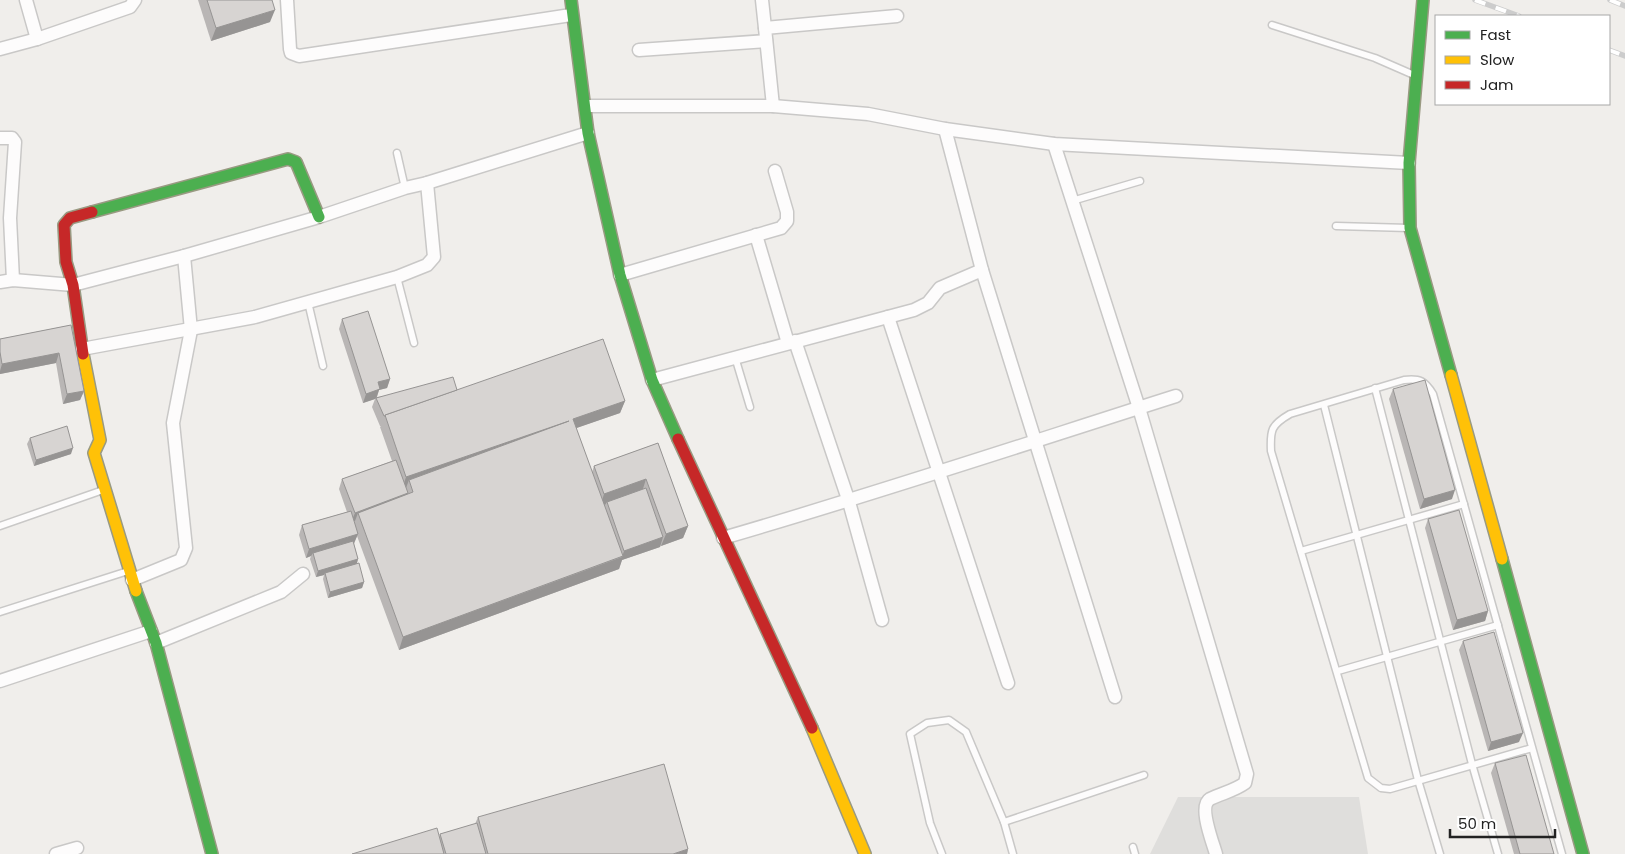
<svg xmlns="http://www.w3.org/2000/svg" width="1625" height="854" font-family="Poppins,sans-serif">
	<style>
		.residential { fill: #dfdedc }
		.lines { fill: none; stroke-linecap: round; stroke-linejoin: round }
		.lane-casing { stroke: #c9c8c7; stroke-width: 9 }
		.street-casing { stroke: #c9c8c7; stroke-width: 15 }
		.fast-casing { stroke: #999a82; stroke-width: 14 }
		.slow-casing { stroke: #999a82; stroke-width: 14 }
		.jam-casing { stroke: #999a82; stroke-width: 14 }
		.lane { stroke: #fdfcfc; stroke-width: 6 }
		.street { stroke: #fdfcfc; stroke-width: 12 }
		.fast { stroke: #4caf50; stroke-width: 11 }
		.slow { stroke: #ffc107; stroke-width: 11 }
		.jam { stroke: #c62828; stroke-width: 11 }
		.rail-casing { stroke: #ccc; stroke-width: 5.5 }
		.rail { stroke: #fff; stroke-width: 4; stroke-dasharray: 11; stroke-linecap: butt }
		.wall { fill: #b9b6b5 }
		.shaded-wall { fill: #969493 }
		.building { fill: #d7d4d2; stroke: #969493 }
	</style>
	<rect width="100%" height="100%" fill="#f0eeeb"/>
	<polygon class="residential" points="1178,797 1359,797 1368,854 1150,854"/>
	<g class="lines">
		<defs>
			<g id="lane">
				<polyline points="1272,25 1375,58 1414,75"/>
				<polyline points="397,153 405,188"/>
				<polyline points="1072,201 1140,181"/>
				<polyline points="1336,226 1409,228"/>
				<polyline points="397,277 414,343"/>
				<polyline points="308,302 323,366"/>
				<polyline points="735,357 750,407"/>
				<polyline points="1375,388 1472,764 1498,854"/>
				<polyline points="1324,405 1418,780 1440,854"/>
				<polyline points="0,526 103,490"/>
				<polyline points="1301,551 1464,504"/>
				<polyline points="0,612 128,571"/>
				<polyline points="1338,671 1498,625"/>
				<path d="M1532 748 1390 789 1381 788 1368 778 1271 451C1270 430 1271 425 1290 414L1404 380C1420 378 1425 381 1433 394 1476 547 1519 701 1562 854"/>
				<polyline points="1004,822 1144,775"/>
				<polyline points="1133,847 1135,854"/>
				<polyline points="942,854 930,823 910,734 927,723 949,720 966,732 1004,822 1013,854"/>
			</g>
			<g id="street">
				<polyline points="26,0 37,39"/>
				<polyline points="287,0 290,49 291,53 299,56 571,15"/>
				<polyline points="762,0 765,28"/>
				<polyline points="0,49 37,39 130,7 135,0"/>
				<polyline points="639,50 766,41"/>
				<polyline points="586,106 773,106 868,114 945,129 1054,144 1409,163"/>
				<polyline points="773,106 765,28 897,16"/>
				<polyline points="945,129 982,270 1115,697"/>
				<polyline points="0,138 12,138 15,142 10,218 13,280"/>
				<path d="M1054 144 1139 408 1247 774 1245 783C1234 791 1222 793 1210 799 1198 806 1213 843 1216 854"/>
				<polyline points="756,235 788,343"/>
				<polyline points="620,275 781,228 787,221 787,212 775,171"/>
				<polyline points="0,282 13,280 73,285 184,256 319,217 405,188 427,183 588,133"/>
				<polyline points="888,317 1008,683"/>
				<polyline points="795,341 849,502 882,620"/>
				<polyline points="82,349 255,317 397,277 427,265 434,257 427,183"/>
				<polyline points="652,380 914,310 928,303 940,288 982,270"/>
				<path d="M723 538C875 494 1025 444 1176 396"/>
				<polyline points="132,580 181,560 186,548 173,423 191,330 184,256"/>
				<polyline points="156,643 281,592 303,574"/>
				<polyline points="0,681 151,631"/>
				<polyline points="56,854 77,848"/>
			</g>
			<g id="fast">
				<polyline points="571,0 588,133 620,275 652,380 678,439"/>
				<polyline points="1423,0 1409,163 1410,228 1451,375"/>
				<polyline points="92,212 288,159 296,162 319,217"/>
				<polyline points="1502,559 1583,854"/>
				<polyline points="136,591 156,643 212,854"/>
			</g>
			<g id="slow">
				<polyline points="83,354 100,440 94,453 136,591"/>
				<polyline points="1451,375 1502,559"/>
				<polyline points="812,728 865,854"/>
			</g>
			<g id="jam">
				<polyline points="83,354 73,285 66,262 64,225 70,218 92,212"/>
				<polyline points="678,439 812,728"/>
			</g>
		</defs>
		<use href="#lane" class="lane-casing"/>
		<use href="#street" class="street-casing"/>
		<use href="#fast" class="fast-casing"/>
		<use href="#slow" class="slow-casing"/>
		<use href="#jam" class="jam-casing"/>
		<use href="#lane" class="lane"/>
		<use href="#street" class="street"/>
		<use href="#fast" class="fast"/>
		<use href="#slow" class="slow"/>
		<use href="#jam" class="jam"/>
		<defs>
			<g id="rail">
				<polyline points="1475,0 1519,16"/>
				<polyline points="1610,0 1625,6"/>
				<polyline points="1609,50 1625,56"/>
			</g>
		</defs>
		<use href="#rail" class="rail-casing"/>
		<use href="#rail" class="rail"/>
	</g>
	<g class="wall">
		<polygon points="198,0 272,0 270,22 211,41"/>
		<polygon points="342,319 390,379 387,388 379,390 377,397 457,390 625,401 620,413 576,428 592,472 594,466 658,443 688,526 683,538 661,546 661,545 660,547 622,560 619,569 399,650 357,536 354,544 358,559 357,563 364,582 362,588 328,598 323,579 324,575 316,577 310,559 311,556 306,558 299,535 302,525 347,512 339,489 342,479 392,461 380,427 381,426 380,426 372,407 375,399 363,403 339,329"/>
		<polygon points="71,325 84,391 80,400 63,404 56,363 0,374 0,339"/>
		<polygon points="1393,389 1452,499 1420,509 1389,399"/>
		<polygon points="30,438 71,454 34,466 27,444"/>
		<polygon points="1428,519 1488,611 1485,621 1453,630 1425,528"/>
		<polygon points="1463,641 1519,742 1488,751 1459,650"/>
		<polygon points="1495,763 1554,854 1514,854 1491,773"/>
		<polygon points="478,817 688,849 687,854 352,854 439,837 440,834 475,824"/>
	</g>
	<g class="shaded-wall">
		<polygon points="275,10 270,22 211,41 216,28"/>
		<polygon points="59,353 56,363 0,374 0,371 2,364"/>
		<polygon points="390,379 387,388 379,390 376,399 376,398 375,399 363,403 366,394 378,382"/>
		<polygon points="84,391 80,400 63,404 67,394"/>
		<polygon points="625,401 620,413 568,431 573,419"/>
		<polygon points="569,421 409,480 406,488 402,489 406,477"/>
		<polygon points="73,448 71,454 34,466 36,460"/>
		<polygon points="646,479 642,492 607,502 605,505 600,507 604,494"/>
		<polygon points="1455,490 1452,499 1420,509 1424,499"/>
		<polygon points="408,493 405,503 358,513 355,521 351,522 355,513"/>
		<polygon points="688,526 683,538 661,546 666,534"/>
		<polygon points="358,534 354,543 314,556 313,553 311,556 306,558 309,549"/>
		<polygon points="663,537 660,547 622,560 619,569 399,650 403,637 622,557 624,551"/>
		<polygon points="358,559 356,566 325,573 324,575 316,577 318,571"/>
		<polygon points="364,582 362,588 328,598 330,592"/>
		<polygon points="1488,611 1485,621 1453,630 1457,620"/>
		<polygon points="1523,733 1519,742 1488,751 1491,742"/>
		<polygon points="688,849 687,854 673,854"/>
	</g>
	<g class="building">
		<polygon points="207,0 272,0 275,10 216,28"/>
		<polygon points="368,311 390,379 378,382 380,389 366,394 342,319"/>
		<polygon points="71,325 84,391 67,394 59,353 2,364 0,352 0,339"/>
		<polygon points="603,339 625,401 573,419 623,556 403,637 358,513 413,492 409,480 569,421 406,477 385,415"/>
		<polygon points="453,377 457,390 385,415 385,416 384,416 376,398"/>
		<polygon points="1425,380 1455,490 1424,499 1393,389"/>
		<polygon points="67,426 73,448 36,460 30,438"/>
		<polygon points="658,443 688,526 666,534 646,479 604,494 594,466"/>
		<polygon points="396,460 408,493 355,513 342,479"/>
		<polygon points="646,488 663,537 624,551 607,502"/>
		<polygon points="1459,510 1488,611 1457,620 1428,519"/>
		<polygon points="351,511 358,534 309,549 302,525"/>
		<polygon points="353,541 358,559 318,571 313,553"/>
		<polygon points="359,563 364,582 330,592 325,573"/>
		<polygon points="1494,632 1523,733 1491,742 1463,641"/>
		<polygon points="1526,755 1554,854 1520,854 1495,763"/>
		<polygon points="664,764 688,849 673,854 488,854 478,817"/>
		<polygon points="477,823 486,854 446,854 440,834"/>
		<polygon points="437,828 444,854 352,854"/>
	</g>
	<rect x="1435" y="15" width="175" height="90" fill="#ffffff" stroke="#a7a7a7"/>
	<rect x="1445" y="31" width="25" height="8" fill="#4caf50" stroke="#a7a7a7"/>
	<text x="1480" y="40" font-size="15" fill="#222222">Fast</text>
	<rect x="1445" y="56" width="25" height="8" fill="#ffc107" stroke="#a7a7a7"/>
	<text x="1480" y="65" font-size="15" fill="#222222">Slow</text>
	<rect x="1445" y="81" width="25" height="8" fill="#c62828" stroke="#a7a7a7"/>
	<text x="1480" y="90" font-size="15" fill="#222222">Jam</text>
	<path d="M1450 829v8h105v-8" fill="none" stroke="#222222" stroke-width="2.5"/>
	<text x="1458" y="829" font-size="15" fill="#222222" stroke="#ffffff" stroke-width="4" paint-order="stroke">50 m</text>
</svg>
